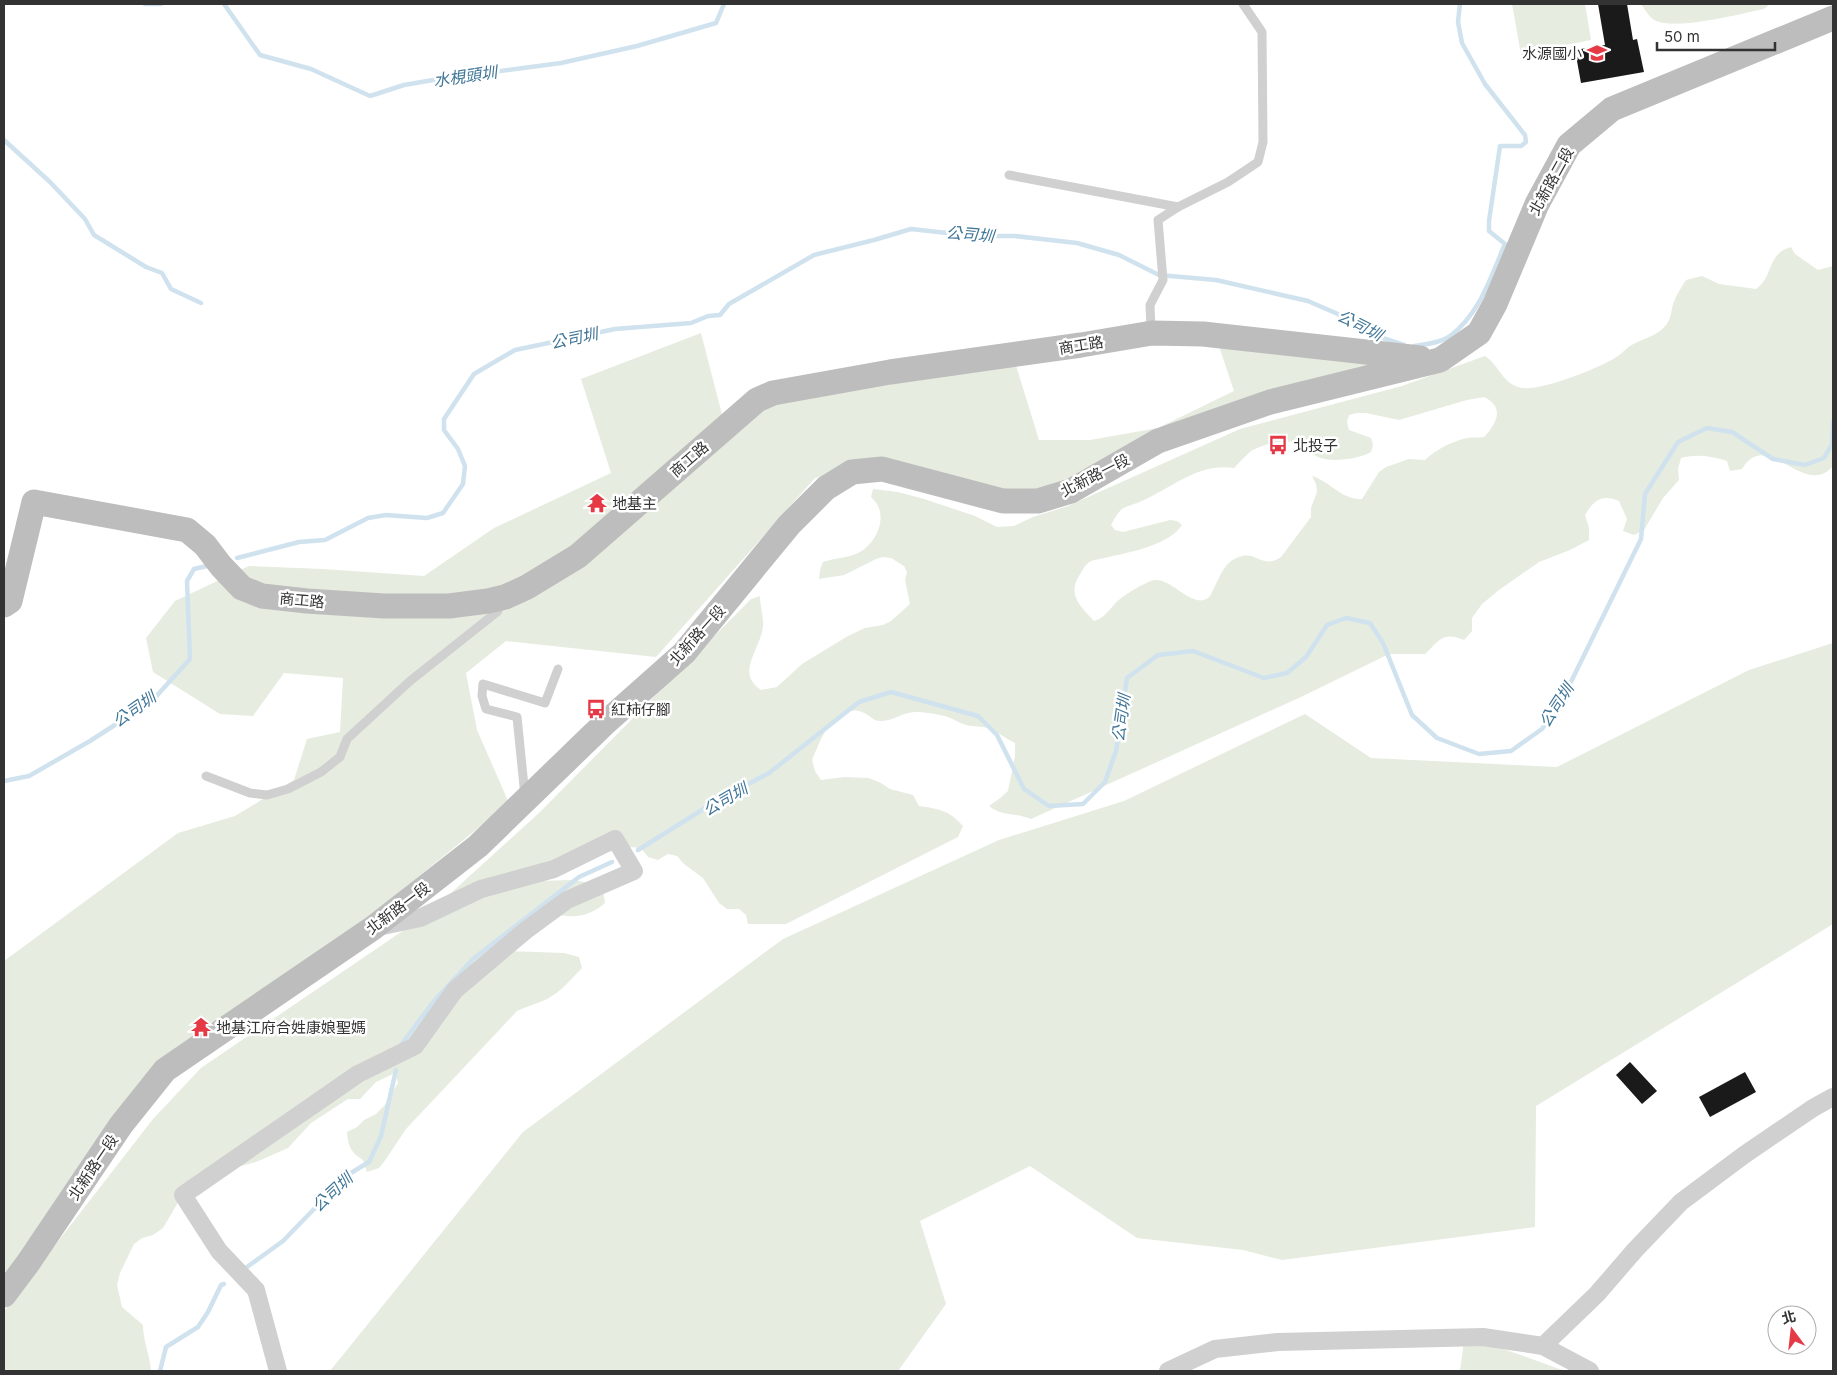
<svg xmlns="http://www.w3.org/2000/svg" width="1837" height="1375" font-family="Inter,'Noto Sans TC',sans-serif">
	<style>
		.green { fill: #e6ecdf; fill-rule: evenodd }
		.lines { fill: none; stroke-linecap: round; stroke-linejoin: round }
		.stream { stroke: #cfe2ee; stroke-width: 4.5 }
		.building { fill: #1a1a1a }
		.lane { stroke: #d0d0d0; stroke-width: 9 }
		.street { stroke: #d0d0d0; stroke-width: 18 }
		.secondary { stroke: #bdbdbd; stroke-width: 25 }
		.labels { text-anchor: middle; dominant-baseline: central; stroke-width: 5; stroke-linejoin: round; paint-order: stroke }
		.poi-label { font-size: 15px; fill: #333; stroke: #fff; text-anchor: start }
		.street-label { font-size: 15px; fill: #333; stroke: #fff }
		.water-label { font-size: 16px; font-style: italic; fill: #3f7597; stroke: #fff }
	</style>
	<rect width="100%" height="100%" fill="#fff"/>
	<g class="green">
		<polygon points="1512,4 1585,4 1591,40 1561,46 1562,52 1522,60"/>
		<path d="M1641 4H1770L1764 9C1739 14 1679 30 1656 21 1650 18 1645 10 1641 4Z"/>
		<path d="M1791 247 1795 254 1818 270 1833 266V466C1804 500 1767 426 1742 469L1730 471 1727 461C1711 456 1697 454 1681 458L1678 469 1679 480 1663 498 1644 530 1634 535 1623 531 1627 519 1619 501C1602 494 1594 500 1585 515L1589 528V540L1570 550 1539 562 1499 590 1482 604 1472 618V631L1464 640C1442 631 1440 640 1425 654H1389L1301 697 1031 819C1015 812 1003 817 989 806L999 799 1008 791 1015 756V743C1006 739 998 732 989 728 982 726 973 727 966 725 959 723 952 718 945 716 936 714 924 712 915 712 903 712 893 721 882 721 873 722 869 714 862 712 833 703 821 740 812 760L815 771 821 780 844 777 869 778 881 783 890 789 913 795 919 806C939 809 949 810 963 826L958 837 786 924H748L746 915 739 909H727L719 903 703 878 684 864 677 856 668 854 658 860 648 857 641 848 631 847 619 851 593 852 539 881 571 880 592 883 603 890 605 903C589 917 572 919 551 913L507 951 564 953 579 957 582 968C571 979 561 992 547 999 537 1004 527 1006 517 1011L406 1129 386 1159 379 1168 367 1172 363 1160C351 1153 348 1146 347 1132L357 1127 364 1120 376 1114 384 1106 398 1083 395 1073 376 1082 360 1099H348L311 1123 288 1148 256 1162 215 1173 180 1199 163 1228 153 1235 142 1238 134 1244 120 1273 117 1285 122 1307 143 1325C143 1341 150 1355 151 1371H4V1311L153 1119 201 1068 429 913 539 813 751 599 760 596C760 607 764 617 763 627 760 650 735 673 761 690L777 687 802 664 848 636 865 628 883 625 891 621 910 604 905 580 907 572 904 566 891 558 883 557 876 559 844 575 819 579 820 570 823 562C835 558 847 558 858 553 878 543 890 513 871 497L873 489 898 492 924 499 975 516 997 527 1014 526 1033 517 1068 506 1240 429 1402 386 1485 356C1499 365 1501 381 1518 387 1536 394 1602 367 1618 356 1623 353 1625 349 1630 346 1641 339 1658 336 1666 325 1671 319 1671 312 1673 304 1676 295 1681 288 1686 280L1702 276 1719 284 1756 289C1774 277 1766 254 1791 247ZM1484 397C1505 407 1497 423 1484 437 1479 438 1473 437 1468 438 1454 440 1435 450 1425 460L1409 459 1386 467 1379 472 1362 499C1341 500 1330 481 1312 476L1316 484 1317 492 1311 508V517L1281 557C1262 570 1257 550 1239 557 1224 562 1221 575 1214 588 1212 591 1211 596 1208 598 1193 609 1172 579 1156 580 1148 580 1126 594 1120 599 1110 607 1106 618 1094 621 1081 607 1067 595 1079 576 1083 570 1084 565 1091 561 1117 554 1166 549 1182 525L1177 521 1170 520 1123 532 1115 530 1111 525C1114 520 1117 513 1122 509 1126 506 1132 505 1137 503 1168 491 1197 462 1234 468 1239 463 1244 457 1250 452 1256 447 1279 440 1287 441 1299 442 1308 452 1318 457 1331 463 1359 459 1371 452L1373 445 1371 438 1349 430 1347 422 1349 415 1357 413H1366L1399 420 1467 400Z"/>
		<polygon points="701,333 727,434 780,398 1014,359 1039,440 1090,440 1158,428 1234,391 1217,340 1437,356 1028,499 879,461 815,478 656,657 506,641 466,673 477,730 509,803 264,1002 161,1069 4,1280 4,961 178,833 235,816 294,780 307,739 340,732 343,678 284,673 253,716 220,714 153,672 146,638 175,601 249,566 323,569 424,576 494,528 611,473 581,379"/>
		<polygon points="1833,643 1833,924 1536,1106 1535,1227 1282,1260 1243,1250 1137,1238 1030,1166 920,1221 946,1304 898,1371 330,1371 523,1132 783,939 999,840 1124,801 1305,714 1371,758 1557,767 1749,670"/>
		<polygon points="1464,1341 1495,1346 1565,1371 1460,1371"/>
	</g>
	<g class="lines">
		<g class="stream">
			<polyline points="145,4 161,4"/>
			<polyline points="224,4 260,55 311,69 370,96 404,85 439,79 561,63 637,46 716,23 724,4"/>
			<polyline points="4,140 50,182 85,219 94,235 146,267 162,273 171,289 201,303"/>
			<path d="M1414 346C1425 344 1441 343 1450 336 1480 314 1491 276 1505 244L1489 231V221L1500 146H1521L1526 142 1525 135 1485 84 1462 43 1458 22 1460 4"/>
			<polyline points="237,558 299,542 325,540 368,518 386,515 427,518 443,513 463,484 465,466 458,449 444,430 444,419 474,374 515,350 615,329 691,323 708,316 720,315 729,304 814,255 874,240 911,229 974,236 1015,236 1077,243 1119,255 1159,275 1216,280 1308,301 1356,322 1374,335 1404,345"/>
			<polyline points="4,781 29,776 90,741 152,701 190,659 187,581 194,569 207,566"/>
			<polyline points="638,850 718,800 769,773 859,702 891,692 978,716 997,735 1024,789 1049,806 1083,804 1105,782 1116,751 1127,678 1158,655 1193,651 1264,678 1287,673 1306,657 1327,625 1346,618 1370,623 1383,643 1412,715 1437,738 1479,754 1511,751 1542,729 1568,688 1641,539 1645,494 1678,442 1707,428 1732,432 1773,459 1805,465 1824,458 1832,444 1833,422"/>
			<polyline points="400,1046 434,1001 473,959 579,877 612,862"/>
			<polyline points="247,1267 283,1241 346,1176 369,1162 381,1136 396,1070"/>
			<polyline points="160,1371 166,1347 198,1327 208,1312 221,1285 224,1284"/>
		</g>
	</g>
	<g class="building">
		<polygon points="1598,4 1627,4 1633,40 1637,39 1644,72 1581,83 1575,50 1605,45"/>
		<polygon points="1630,1062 1657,1091 1642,1104 1616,1075"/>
		<polygon points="1745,1072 1756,1092 1710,1117 1699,1097"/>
	</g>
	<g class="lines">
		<g class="lane">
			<polyline points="1009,175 1178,207"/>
			<polyline points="1151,331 1150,305 1163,280 1158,220 1178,207 1228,182 1258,162 1263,142 1262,32 1243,4"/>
			<polyline points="206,776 250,793 267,795 288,789 321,772 340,757 347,739 410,681 497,612 503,601"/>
			<polyline points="525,796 517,717 486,709 482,696 483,684 545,703 558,669"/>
		</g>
		<g class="street">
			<polyline points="1543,1346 1597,1294 1635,1250 1681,1202 1744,1155 1813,1108 1833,1097"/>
			<polyline points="278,1371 256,1290 219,1251 183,1195 358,1074 415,1046 455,990 525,931 567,900 634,871 615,839 554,869 481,889 420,918 378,927"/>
			<polyline points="1168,1371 1215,1349 1278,1342 1483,1337 1543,1346 1590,1371"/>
		</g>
		<g class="secondary">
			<polyline points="4,605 10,601 34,502 187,530 205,545 221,566 242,588 262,596 307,601 384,606 449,606 488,601 505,597 527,587 578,556 757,400 773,393 890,372 1081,345 1152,333 1203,334 1420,358"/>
			<polyline points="4,1295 28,1263 121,1125 165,1070 373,928 478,846 604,724 684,653 789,525 826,488 852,472 882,469 1003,501 1038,501 1071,491 1158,441 1270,402 1440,360 1479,333 1495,304 1537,204 1569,145 1612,109 1833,18"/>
		</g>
	</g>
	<defs>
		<symbol id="school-bare" viewBox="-9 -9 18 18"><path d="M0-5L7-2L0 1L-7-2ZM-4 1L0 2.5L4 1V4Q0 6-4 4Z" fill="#e63946" stroke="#fff" stroke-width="2.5" paint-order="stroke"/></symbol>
		<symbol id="bus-bare" viewBox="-9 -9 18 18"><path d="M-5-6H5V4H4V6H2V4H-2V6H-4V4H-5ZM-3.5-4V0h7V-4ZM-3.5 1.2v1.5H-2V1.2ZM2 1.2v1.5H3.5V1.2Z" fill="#e63946" stroke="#fff" stroke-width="2.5" paint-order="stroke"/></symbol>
		<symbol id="temple-bare" viewBox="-9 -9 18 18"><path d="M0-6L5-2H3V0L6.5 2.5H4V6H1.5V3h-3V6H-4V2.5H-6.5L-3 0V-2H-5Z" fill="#e63946" stroke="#fff" stroke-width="2.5" paint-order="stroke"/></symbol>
	</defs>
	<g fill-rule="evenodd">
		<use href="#school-bare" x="1583" y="39" width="28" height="28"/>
		<use href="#bus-bare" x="1264" y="431" width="28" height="28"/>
		<use href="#temple-bare" x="583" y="489" width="28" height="28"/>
		<use href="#bus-bare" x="582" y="695" width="28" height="28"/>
		<use href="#temple-bare" x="187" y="1013" width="28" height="28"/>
	</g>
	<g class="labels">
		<g class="poi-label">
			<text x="1582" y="53" text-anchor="end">水源國小</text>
			<text x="1293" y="445">北投子</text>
			<text x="612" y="503">地基主</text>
			<text x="611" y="709">紅柿仔腳</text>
			<text x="216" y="1027">地基江府合姓康娘聖媽</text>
		</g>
		<g class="street-label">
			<text transform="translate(1551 181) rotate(-61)">北新路二段</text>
			<text transform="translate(1081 345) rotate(-9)">商工路</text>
			<text transform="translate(689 459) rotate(-41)">商工路</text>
			<text transform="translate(1095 475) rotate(-27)">北新路一段</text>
			<text transform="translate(302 600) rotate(5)">商工路</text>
			<text transform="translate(697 635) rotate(-48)">北新路一段</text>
			<text transform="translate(398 908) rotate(-37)">北新路一段</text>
			<text transform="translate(93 1167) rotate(-56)">北新路一段</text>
		</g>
		<g class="water-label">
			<text transform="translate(465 76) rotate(-8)">水梘頭圳</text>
			<text transform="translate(970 234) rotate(5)">公司圳</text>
			<text transform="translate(1360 325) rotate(27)">公司圳</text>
			<text transform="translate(574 338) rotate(-12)">公司圳</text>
			<text transform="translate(1556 705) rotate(-57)">公司圳</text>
			<text transform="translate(134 709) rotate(-35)">公司圳</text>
			<text transform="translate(1121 718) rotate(-82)">公司圳</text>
			<text transform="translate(725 799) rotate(-30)">公司圳</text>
			<text transform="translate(332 1192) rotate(-43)">公司圳</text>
		</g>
	</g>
	<rect width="1837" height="1375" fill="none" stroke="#333333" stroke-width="10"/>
	<g transform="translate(1792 1330) rotate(345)"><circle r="24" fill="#ffffff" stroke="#adadad"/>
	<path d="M0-4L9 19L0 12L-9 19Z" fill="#e63946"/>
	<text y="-8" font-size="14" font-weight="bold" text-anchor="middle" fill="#333333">北</text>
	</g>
	<path d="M1657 42v8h118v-8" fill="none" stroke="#333333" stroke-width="2.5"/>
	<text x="1664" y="42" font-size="15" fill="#333333" stroke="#ffffff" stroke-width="4" paint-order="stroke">50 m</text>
</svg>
